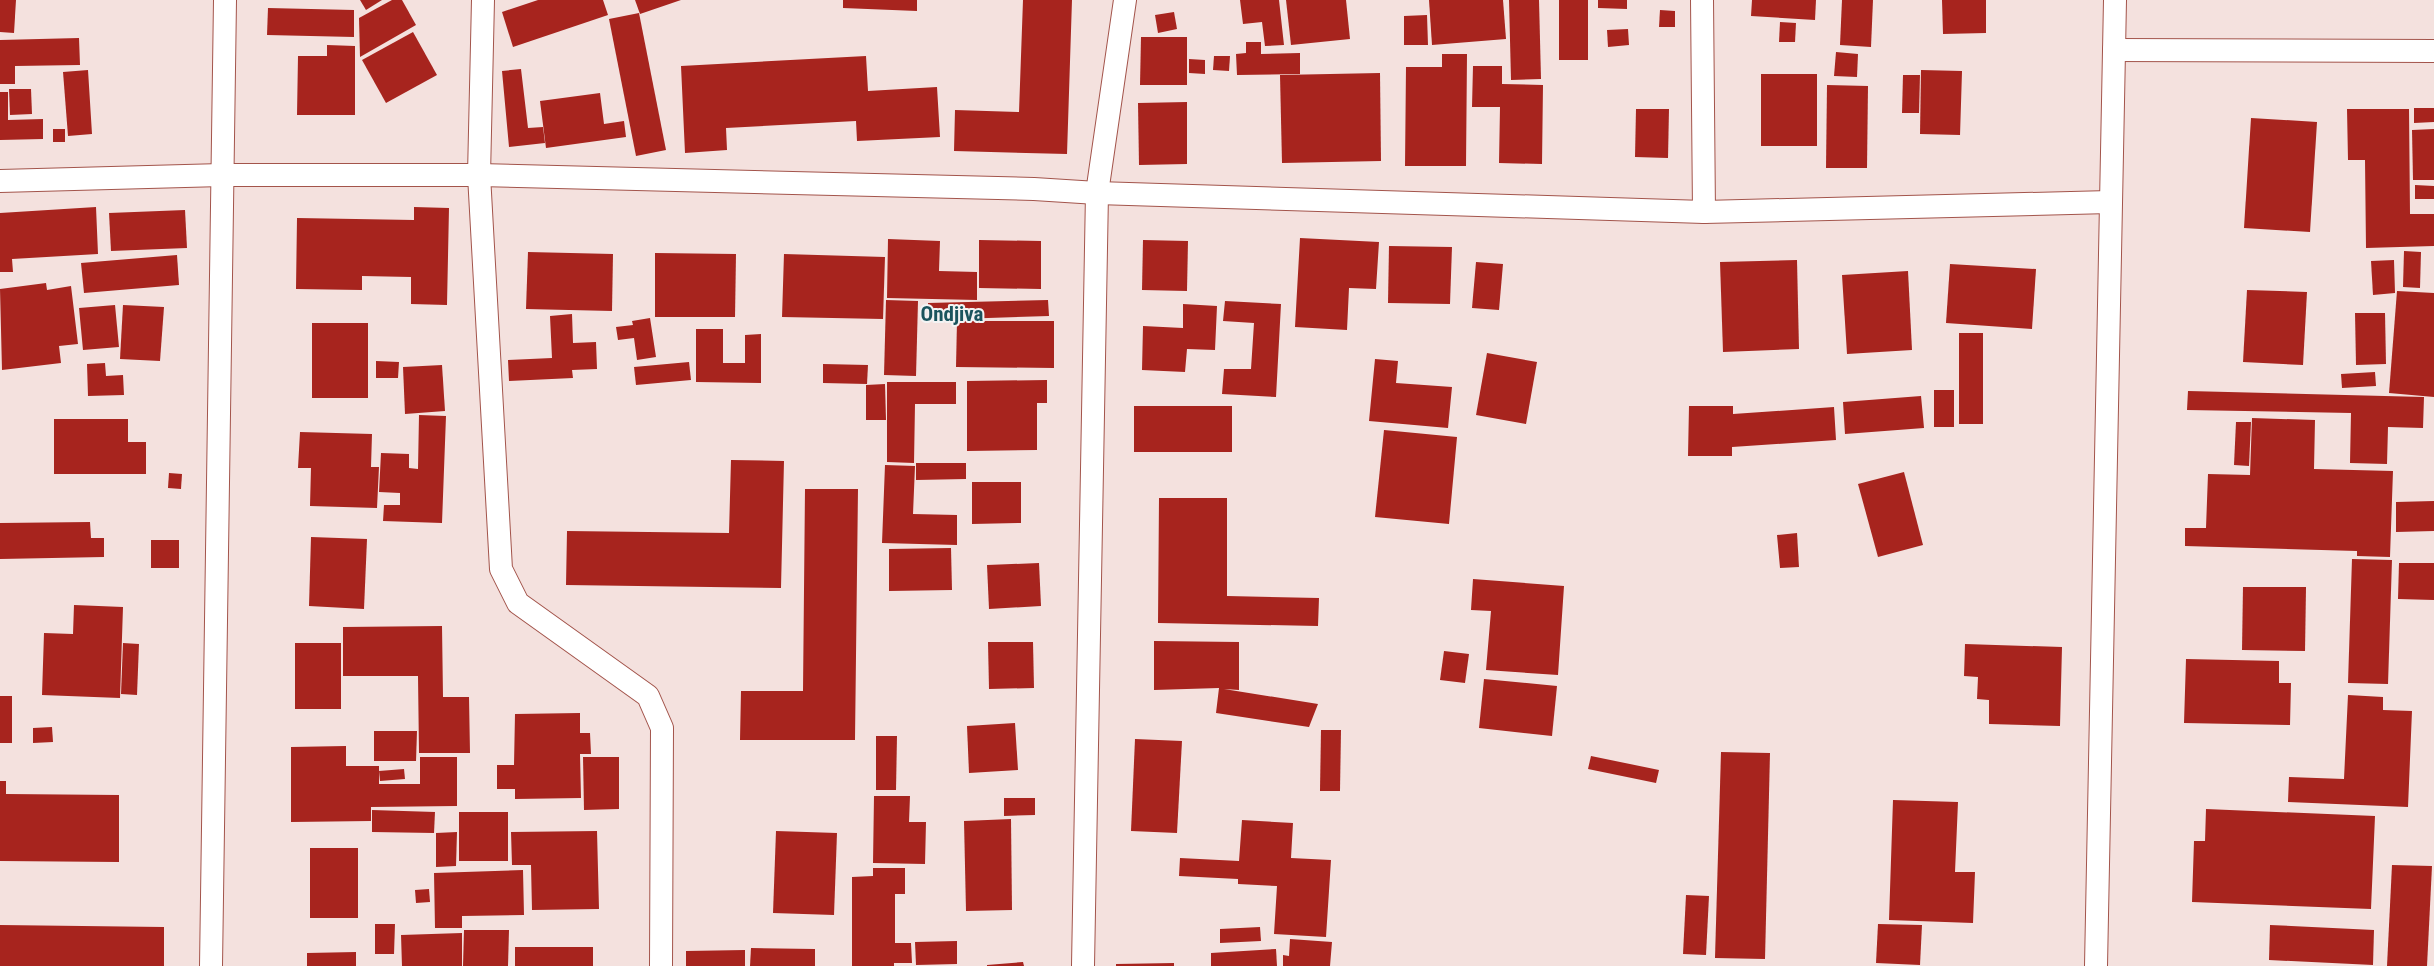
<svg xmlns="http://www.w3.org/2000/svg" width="2434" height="966" font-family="'Roboto Condensed',sans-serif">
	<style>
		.building { fill: #a7241e }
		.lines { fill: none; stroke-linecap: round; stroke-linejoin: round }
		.minor-casing { stroke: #a3544b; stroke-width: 24 }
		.minor { stroke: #fff; stroke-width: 22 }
		.labels { text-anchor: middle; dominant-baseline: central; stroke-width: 4; stroke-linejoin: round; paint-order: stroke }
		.town-label { font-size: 21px; font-weight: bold; fill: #1a545d; stroke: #f3f3f3 }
	</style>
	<rect width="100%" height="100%" fill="#f4e1de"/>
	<g class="building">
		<polygon points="0,0 16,0 14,33 0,32"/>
		<polygon points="360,0 382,0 366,10"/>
		<polygon points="392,0 402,0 416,25 360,57 359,18"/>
		<polygon points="538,0 603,0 608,15 513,47 502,12"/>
		<polygon points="635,0 681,0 640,14"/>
		<polygon points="843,0 917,0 917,11 843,8"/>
		<polygon points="1023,0 1072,0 1067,154 954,151 955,110 1019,112"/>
		<polygon points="1240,0 1279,0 1284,45 1265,46 1262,22 1243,24"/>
		<polygon points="1286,0 1346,0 1350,39 1291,45"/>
		<polygon points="1429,0 1503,0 1506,39 1432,45"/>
		<polygon points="1509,0 1539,0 1541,79 1511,80"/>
		<rect x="1559" y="0" width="29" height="60"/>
		<polygon points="1598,0 1627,0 1627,9 1598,8"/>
		<polygon points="1752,0 1816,0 1815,20 1751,16"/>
		<polygon points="1842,0 1873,0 1871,47 1840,45"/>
		<polygon points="1942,0 1986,0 1986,33 1943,34"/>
		<polygon points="268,8 354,10 354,37 267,35"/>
		<polygon points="1660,10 1675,11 1675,27 1659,27"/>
		<polygon points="1174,12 1177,29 1158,33 1155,15"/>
		<polygon points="639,13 666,150 636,156 609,19"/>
		<polygon points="1427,15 1428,45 1404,45 1404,16"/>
		<polygon points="1780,22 1796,23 1795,42 1779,42"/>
		<polygon points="1628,29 1629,45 1608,47 1607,30"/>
		<polygon points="413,32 437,75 386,103 362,60"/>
		<polygon points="1141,37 1187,37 1187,85 1140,85"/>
		<polygon points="79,38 80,65 15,66 15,84 0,84 0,40"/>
		<polygon points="1246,42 1261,42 1261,54 1300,53 1300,74 1237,75 1236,54 1246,53"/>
		<polygon points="327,45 355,46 355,115 297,115 298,56 327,56"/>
		<polygon points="1836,52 1858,54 1857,77 1834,76"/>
		<polygon points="1442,54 1467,54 1466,166 1405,166 1406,67 1442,67"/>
		<polygon points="866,56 868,91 937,87 940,137 857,141 856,121 726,128 727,150 685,153 681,66"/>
		<polygon points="1214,56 1230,56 1229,71 1213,70"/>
		<polygon points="1189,59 1205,60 1205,74 1189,73"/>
		<polygon points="1473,66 1502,66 1502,84 1543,85 1542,164 1499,163 1500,107 1472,107"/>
		<polygon points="521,69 528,128 543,127 545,143 509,147 502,71"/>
		<polygon points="88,70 92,134 68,136 63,72"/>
		<polygon points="1921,70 1962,71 1960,135 1920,134"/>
		<polygon points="1380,73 1381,161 1282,163 1280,75"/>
		<rect x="1761" y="74" width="56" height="72"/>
		<polygon points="1903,75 1920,75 1919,113 1902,113"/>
		<polygon points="1827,85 1868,86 1867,168 1826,168"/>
		<polygon points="9,89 31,89 32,114 10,115"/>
		<polygon points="0,92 8,92 8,120 43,119 43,139 0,140"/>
		<polygon points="600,93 604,124 624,121 626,137 546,148 540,101"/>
		<polygon points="1187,102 1187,164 1139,165 1138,103"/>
		<polygon points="2414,108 2434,108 2434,122 2414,123"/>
		<polygon points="1636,109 1669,109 1668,158 1635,157"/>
		<polygon points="2347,109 2409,109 2410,214 2434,214 2434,246 2366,248 2365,160 2348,160"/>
		<polygon points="2251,118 2317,122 2310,232 2244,228"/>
		<rect x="53" y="129" width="12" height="13"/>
		<polygon points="2434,129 2434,180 2413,180 2412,130"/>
		<polygon points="2415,185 2434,186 2434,199 2415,199"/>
		<polygon points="96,207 98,254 12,259 13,272 0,272 0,213"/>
		<polygon points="414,207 449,208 447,305 411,304 411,277 362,276 362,290 296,289 297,218 414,220"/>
		<polygon points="185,210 187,248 111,251 109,213"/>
		<polygon points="1300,238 1379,242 1376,289 1349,288 1347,330 1295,327"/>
		<polygon points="888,239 940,241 939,271 977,272 977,300 887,298"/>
		<polygon points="979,240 1041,241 1041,289 979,288"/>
		<polygon points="1143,240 1188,241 1187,291 1142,290"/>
		<polygon points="1389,246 1452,247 1450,304 1388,303"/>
		<polygon points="2404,251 2421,252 2420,288 2403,287"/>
		<polygon points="528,252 613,254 612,311 526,309"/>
		<polygon points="655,253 736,254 735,317 655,317"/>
		<polygon points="784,254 885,257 883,319 782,317"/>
		<polygon points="177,255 179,285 84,293 81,263"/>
		<polygon points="1797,260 1799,349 1723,352 1720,262"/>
		<polygon points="2394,260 2395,293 2373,295 2371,261"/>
		<polygon points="1476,262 1503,264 1499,310 1472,308"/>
		<polygon points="1950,264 2036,269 2032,329 1946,323"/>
		<polygon points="1908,271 1912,350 1847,354 1842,275"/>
		<polygon points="46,283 47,290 71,286 78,344 59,346 61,363 2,370 0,289"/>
		<polygon points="2247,290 2307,292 2303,365 2243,362"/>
		<polygon points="2397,291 2434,293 2434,397 2389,393"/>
		<polygon points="886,300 918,301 916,376 884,375"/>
		<polygon points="1048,300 1049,316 928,320 928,303"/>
		<polygon points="1225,301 1281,304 1276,397 1222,394 1224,369 1251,369 1254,323 1223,321"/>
		<polygon points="1183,304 1217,306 1215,350 1187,349 1185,372 1142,370 1143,326 1183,328"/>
		<polygon points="115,305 119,347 83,350 79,308"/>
		<polygon points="123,305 164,307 160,361 120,359"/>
		<polygon points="2355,313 2385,313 2386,364 2356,365"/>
		<polygon points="572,314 573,343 596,342 597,369 572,370 573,378 509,381 508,360 552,358 550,316"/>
		<polygon points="650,318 656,357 637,360 634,338 618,340 616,327 633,325 632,321"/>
		<polygon points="957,321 1054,321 1054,368 956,367"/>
		<rect x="312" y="323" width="56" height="75"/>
		<polygon points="696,329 723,329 723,363 745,363 745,335 761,334 761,383 696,382"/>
		<rect x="1959" y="333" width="24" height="91"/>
		<polygon points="1487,353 1537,362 1526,424 1476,415"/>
		<polygon points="1375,359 1398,361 1396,383 1452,387 1448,428 1369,421"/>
		<polygon points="376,361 399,362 398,378 376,378"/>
		<polygon points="689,362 691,380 636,385 634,367"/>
		<polygon points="105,363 106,376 123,375 124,395 88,396 87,364"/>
		<polygon points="823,364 868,365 867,384 823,383"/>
		<polygon points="442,365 445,411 405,414 403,367"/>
		<polygon points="2375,372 2376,386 2342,388 2341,374"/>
		<polygon points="1047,380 1047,403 1037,403 1037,450 967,451 967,381"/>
		<polygon points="887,382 956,382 956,404 915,404 914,463 887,462"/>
		<polygon points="885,384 886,420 866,420 866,385"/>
		<rect x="1934" y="390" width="20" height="37"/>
		<polygon points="2188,391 2424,397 2423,428 2388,427 2387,464 2350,463 2351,413 2187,410"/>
		<polygon points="1921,396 1924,428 1845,434 1843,402"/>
		<rect x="1134" y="406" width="98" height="46"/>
		<polygon points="1689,406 1733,406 1733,414 1834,407 1836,440 1732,447 1732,456 1688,456"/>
		<polygon points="419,415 446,416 442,523 383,521 384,505 400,505 400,493 379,492 381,453 409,454 409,468 418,469"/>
		<polygon points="2252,418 2315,420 2314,469 2393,471 2390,557 2357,556 2357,551 2185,546 2185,528 2206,528 2208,474 2250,475"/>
		<polygon points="54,419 128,419 128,442 146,442 146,474 54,474"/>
		<polygon points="2236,422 2251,422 2249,466 2234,465"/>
		<polygon points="1384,430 1457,437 1449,524 1375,517"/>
		<polygon points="300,432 372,434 371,467 379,467 377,508 310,506 311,468 298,468"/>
		<polygon points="731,460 784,461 781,588 566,585 567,531 729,533"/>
		<polygon points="916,463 966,463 966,479 916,480"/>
		<polygon points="885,465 915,466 913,514 957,515 957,545 882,543"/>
		<polygon points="1904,472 1923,545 1878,557 1858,484"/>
		<polygon points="169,473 182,474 181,489 168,488"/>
		<polygon points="972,482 1021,482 1021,523 972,524"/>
		<polygon points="805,489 858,489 855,740 740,740 741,691 803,691"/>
		<polygon points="1159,498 1227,498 1227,596 1319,598 1318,626 1158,623"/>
		<polygon points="2434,501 2434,531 2396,532 2396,502"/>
		<polygon points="90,522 91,538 104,538 104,557 0,559 0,523"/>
		<polygon points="1797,533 1799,567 1780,568 1777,535"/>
		<polygon points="311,537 367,539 364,609 309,606"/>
		<rect x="151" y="540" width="28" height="28"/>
		<polygon points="951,548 952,590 889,591 889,549"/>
		<polygon points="2352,559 2392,560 2388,684 2348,683"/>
		<polygon points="1039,563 1041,606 989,609 987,565"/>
		<polygon points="2399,563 2434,563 2434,600 2398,599"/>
		<polygon points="1473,579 1564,586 1558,675 1486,670 1491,611 1471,610"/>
		<polygon points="2243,587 2306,587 2305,651 2242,650"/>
		<polygon points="74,605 123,607 120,698 42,695 44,633 73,634"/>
		<polygon points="442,626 443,697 469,697 470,753 419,753 418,676 343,676 343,627"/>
		<polygon points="1154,641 1239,642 1239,690 1224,689 1318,704 1309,727 1216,713 1219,688 1154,690"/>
		<polygon points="988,642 1033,642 1034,688 989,689"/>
		<polygon points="123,643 139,644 137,695 121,694"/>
		<rect x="295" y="643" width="46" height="66"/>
		<polygon points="1965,644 2062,647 2060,726 1989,724 1989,700 1977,699 1978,677 1964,676"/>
		<polygon points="1444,651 1469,654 1465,683 1440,680"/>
		<polygon points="2186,659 2279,661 2279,683 2291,683 2290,725 2184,723"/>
		<polygon points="1484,679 1557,686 1552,736 1479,728"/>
		<polygon points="2348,695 2383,697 2383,710 2412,711 2408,807 2288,802 2289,777 2344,779"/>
		<rect x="0" y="696" width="12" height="47"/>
		<polygon points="580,713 580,733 590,733 591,754 580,754 581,798 515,799 515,789 497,789 497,765 514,765 515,714"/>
		<polygon points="1015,723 1018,770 969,773 967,726"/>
		<polygon points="52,727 53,742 33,743 33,728"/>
		<polygon points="1321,730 1341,730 1340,791 1320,791"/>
		<polygon points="374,731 417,731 416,761 374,761"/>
		<polygon points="876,736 897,736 896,790 876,790"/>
		<polygon points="1135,739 1182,741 1177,833 1131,831"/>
		<polygon points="346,746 346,766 379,766 379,784 420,784 420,757 457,757 457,806 371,807 371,821 291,822 291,747"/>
		<polygon points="1721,752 1770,753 1765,959 1715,958"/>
		<polygon points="1591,756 1659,770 1656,783 1588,769"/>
		<polygon points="583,757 619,757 619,809 584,810"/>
		<polygon points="404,769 405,779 380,781 379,771"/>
		<polygon points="0,781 6,781 6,794 119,795 119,862 0,861"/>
		<polygon points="874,796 910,796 909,822 926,822 925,864 873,863"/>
		<polygon points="1004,798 1035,798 1035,815 1004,816"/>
		<polygon points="1893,800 1958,802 1955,872 1975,872 1973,923 1889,920"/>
		<polygon points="2206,809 2375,816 2371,909 2192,902 2194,841 2205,841"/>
		<polygon points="372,810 435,812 434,833 372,832"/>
		<rect x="459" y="812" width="49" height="49"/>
		<polygon points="1011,819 1012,910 966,911 964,821"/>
		<polygon points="1242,820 1293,823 1291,858 1331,860 1326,937 1274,934 1277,886 1238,884 1238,879 1179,876 1180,858 1239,861"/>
		<polygon points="597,831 599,909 532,910 531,865 512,865 511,832"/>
		<polygon points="776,831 837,833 834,915 773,913"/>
		<polygon points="457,832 456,866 436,867 436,833"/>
		<rect x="310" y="848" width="48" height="70"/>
		<polygon points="2392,865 2432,866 2427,966 2387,966"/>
		<polygon points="873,868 905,868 905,894 895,894 895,943 911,943 912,963 894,963 894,966 852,966 852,877 873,876"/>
		<polygon points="523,870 524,915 462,916 462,928 435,928 434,873"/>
		<polygon points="429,889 430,902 416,903 415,890"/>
		<polygon points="1686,895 1709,896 1706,955 1683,954"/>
		<polygon points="375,924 395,924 394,954 375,954"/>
		<polygon points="1878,924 1922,925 1920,965 1876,963"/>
		<polygon points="0,925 164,927 164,966 0,966"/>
		<polygon points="2270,925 2374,930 2373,965 2269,960"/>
		<polygon points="1260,927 1261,941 1220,943 1220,929"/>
		<polygon points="464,930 509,930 508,966 463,966"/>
		<polygon points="462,933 462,966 402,966 401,935"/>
		<polygon points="1290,939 1332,942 1330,966 1283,966 1283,955 1289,956"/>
		<polygon points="957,941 957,964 916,965 915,942"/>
		<rect x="515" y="947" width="78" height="19"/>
		<polygon points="751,948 815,949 815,966 750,966"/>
		<polygon points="1276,949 1277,966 1211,966 1211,953"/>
		<polygon points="745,950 745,966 686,966 686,951"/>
		<polygon points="356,952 356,966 307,966 307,953"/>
		<polygon points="1023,962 1024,966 987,966 987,965"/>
		<polygon points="1174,963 1174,966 1116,966 1116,964"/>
	</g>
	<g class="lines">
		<defs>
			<g id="minor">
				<polyline points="483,0 479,175 501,569 518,603 648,696 662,728 661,966"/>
				<polyline points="1702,0 1704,212"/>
				<polyline points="2114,50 2434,51"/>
				<polyline points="0,181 222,175 479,175 1034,189 1097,193 1704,212 2110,202"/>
				<polyline points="211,966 225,0"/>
				<polyline points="1083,966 1097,193 1125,0"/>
				<polyline points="2096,966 2115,0"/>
			</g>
		</defs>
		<use href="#minor" class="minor-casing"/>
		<use href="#minor" class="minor"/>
	</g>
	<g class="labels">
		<g class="town-label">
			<text x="952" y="314">Ondjiva</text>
		</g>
	</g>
</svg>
